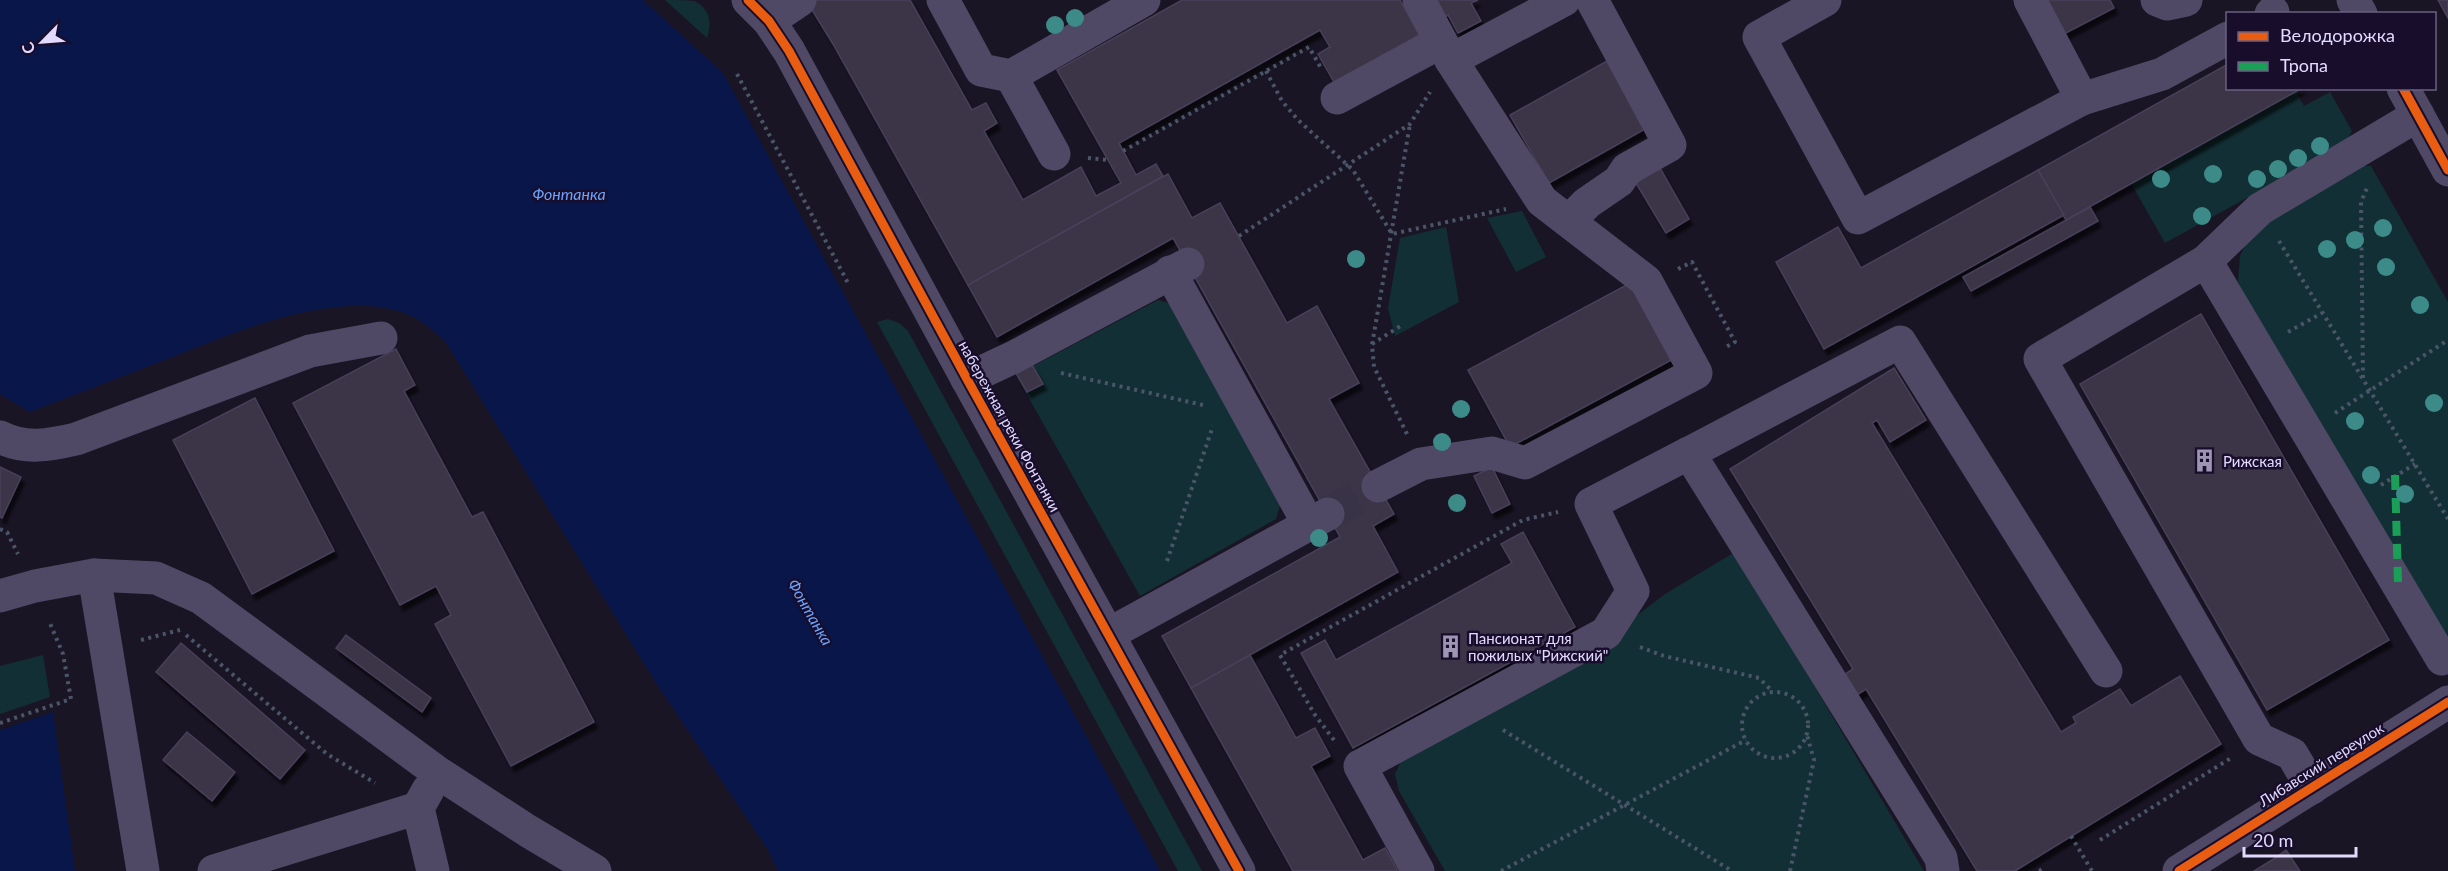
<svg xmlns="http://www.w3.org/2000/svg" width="2448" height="871" font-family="Lato,sans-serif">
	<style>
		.green { fill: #122f35 }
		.water { fill: #08164a }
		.pier { fill: #1a1525 }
		.building { fill: #3a3446; stroke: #484059; stroke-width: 1.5; filter: url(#shadow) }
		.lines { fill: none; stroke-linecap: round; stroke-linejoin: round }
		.minor-tunnel { stroke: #383346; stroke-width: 33; stroke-dasharray: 33 16; stroke-linecap: butt }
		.path { stroke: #4a5668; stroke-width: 4; stroke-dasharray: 3 4.5; stroke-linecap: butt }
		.minor { stroke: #4f4966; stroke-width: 33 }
		.quiet { stroke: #1a9f57; stroke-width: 8; stroke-dasharray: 15 8; stroke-linecap: butt }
		.cycleway-casing { stroke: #180e2c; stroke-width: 13 }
		.cycleway { stroke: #e95d12; stroke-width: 9 }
		.tree { fill: #3d8b89 }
		.labels { text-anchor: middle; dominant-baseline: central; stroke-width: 5; stroke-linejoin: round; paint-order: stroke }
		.street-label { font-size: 15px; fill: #e3daff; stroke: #180e2c }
		.poi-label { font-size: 15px; fill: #e3daff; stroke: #180e2c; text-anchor: start }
		.water-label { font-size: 16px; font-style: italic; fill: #68a4ff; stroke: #180e2c }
	</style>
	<defs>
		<filter id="shadow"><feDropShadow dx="3.5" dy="6" stdDeviation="1.5" flood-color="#0009"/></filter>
	</defs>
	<rect width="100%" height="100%" fill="#1a1525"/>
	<g class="green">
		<path d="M665 0C673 0 687 0 694 1 710 8 712 23 707 38Z"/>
		<polygon points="2296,92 2304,106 2330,92 2352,131 2345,144 2165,243 2131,183"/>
		<polygon points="2357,166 2371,166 2448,302 2448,642 2244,304 2238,281 2240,256 2254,227"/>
		<polygon points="1522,211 1546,257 1516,272 1487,218"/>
		<polygon points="1446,227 1459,302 1395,336 1388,308 1400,238"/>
		<polygon points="1158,300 1177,305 1282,499 1276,519 1140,596 1016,375"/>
		<polygon points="888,319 899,323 908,331 1202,871 1178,871 877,322"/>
		<polygon points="1735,552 1924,871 1445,871 1399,791 1395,774 1402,759 1585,655 1665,594"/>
		<polygon points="43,655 50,697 0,714 0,666"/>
	</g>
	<g class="water">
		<path d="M0 0H643L723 73 1160 871H778L768 850 656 683 445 341C430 328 416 315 395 310 325 292 228 335 162 361 118 378 74 395 30 412L0 394Z"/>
		<polygon points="53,712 75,871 0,871 0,730"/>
	</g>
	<polygon class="pier" points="733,84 840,281 837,282 730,85"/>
	<g class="building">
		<polygon points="806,0 910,0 972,110 986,103 992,114 997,123 984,131 1023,200 1081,167 1096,196 1121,183 1057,70 1182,0 1400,0 1419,35 1334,82 1318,54 1330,47 1320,30 1119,143 1136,175 1156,164 1163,176 968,285 833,44"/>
		<polygon points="1431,0 1478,0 1471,3 1481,21 1458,33 1448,15 1441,19"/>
		<polygon points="2042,0 2110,0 2114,8 2060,36"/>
		<polygon points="2438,0 2448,0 2448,18"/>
		<polygon points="1607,61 1645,129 1549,183 1510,115"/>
		<polygon points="2228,64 2228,88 2302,88 2066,220 2038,170"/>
		<polygon points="1660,168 1689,219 1666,233 1636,183"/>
		<polygon points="2038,170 2064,215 1824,349 1776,262 1838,227 1861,268"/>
		<polygon points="1168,174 1192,218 1220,203 1287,323 1317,306 1359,383 1329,399 1394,514 1373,526 1398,572 1191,688 1162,636 1340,537 1173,238 997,337 968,285"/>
		<polygon points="2090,207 2098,221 1971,291 1963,277"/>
		<polygon points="1634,281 1675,358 1510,447 1468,370"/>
		<polygon points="2201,314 2389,640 2267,710 2080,384"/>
		<polygon points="396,349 415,385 404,391 472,517 483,512 594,722 511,766 435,624 451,615 436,586 400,605 293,403"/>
		<polygon points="1032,365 1043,384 1027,392 1016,373"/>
		<polygon points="1894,368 1926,420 1890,442 1877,420 1872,423 2061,732 2076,723 2073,717 2120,689 2131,706 2180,676 2221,744 2015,871 1977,871 1866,689 1852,698 1839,678 1853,669 1730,469"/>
		<polygon points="255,398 334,551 252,594 173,440"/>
		<polygon points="0,467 21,477 2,518 0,517"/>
		<polygon points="1492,467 1510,504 1492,513 1474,476"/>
		<polygon points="1523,532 1575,627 1353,748 1301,653 1325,640 1336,660 1512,563 1501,544"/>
		<polygon points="346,635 431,698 422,712 336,648"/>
		<polygon points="181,643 305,750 280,779 156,672"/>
		<polygon points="1250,655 1296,738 1315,728 1330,756 1311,766 1363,860 1385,848 1398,871 1293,871 1191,688"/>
		<polygon points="187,732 235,772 212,801 163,760"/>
		<polygon points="2286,850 2300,871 2254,871 2272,860"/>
	</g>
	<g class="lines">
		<polyline class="minor-tunnel" points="1328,514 1378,486"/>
		<g class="path">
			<polyline points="1266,71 1282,101 1298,120 1353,170 1392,234 1506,209"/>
			<polyline points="737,74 848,283"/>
			<polyline points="1123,151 1309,47 1321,68"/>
			<polyline points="1088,158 1108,160"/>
			<polyline points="1239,236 1410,124 1430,92"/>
			<polyline points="2279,241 2448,519"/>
			<polyline points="1678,269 1692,262 1735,342 1724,348"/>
			<polyline points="2288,332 2322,313"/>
			<polyline points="1372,344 1402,325"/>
			<polyline points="1061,373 1203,405"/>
			<polyline points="2363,378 2361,202 2367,188"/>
			<polyline points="2335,413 2448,340"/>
			<polyline points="1407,434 1374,367 1372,345 1410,124"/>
			<polyline points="2381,485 2415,464"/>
			<polyline points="0,529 7,532 18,554"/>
			<polyline points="1167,561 1213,426"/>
			<polyline points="186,635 327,754 375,783"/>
			<polyline points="141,640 180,630"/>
			<polyline points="1640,647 1664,656 1759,678 1772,691"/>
			<circle cx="1775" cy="725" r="33"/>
			<polyline points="0,723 71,699 63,654 49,621"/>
			<polyline points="1503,730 1732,871"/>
			<polyline points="1334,740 1315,715 1280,655 1523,520 1558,512"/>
			<polyline points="2071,836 2092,871"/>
			<polyline points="2100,840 2231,758"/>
			<polyline points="1501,871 1746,740"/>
			<polyline points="1790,871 1814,760 1807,735"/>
			<polyline points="2039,871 2043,869"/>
		</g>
		<g class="minor">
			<polyline points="748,0 769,21 789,51 967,379 1239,871"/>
			<polyline points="943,0 981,70 1011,76 1144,0"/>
			<polyline points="1825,0 1759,37 1858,218 2082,99 2030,0"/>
			<polyline points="2157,0 2167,4 2186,0"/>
			<polyline points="2353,0 2361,14"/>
			<polyline points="2271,14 2273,12"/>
			<polyline points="769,21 800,0"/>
			<polyline points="1451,60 1564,0"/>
			<polyline points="1011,76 1054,154"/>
			<polyline points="2403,88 2448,170"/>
			<polyline points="1337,98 1441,42"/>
			<polyline points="2082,99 2162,74 2228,38"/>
			<polyline points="1569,221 1587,203 1619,181 1627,169 1670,145 1592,0"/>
			<polyline points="2206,261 2442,659"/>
			<polyline points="1170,272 1308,523"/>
			<polyline points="967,379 1014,357 1188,264"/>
			<path d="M0 437C25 450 50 445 76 439L310 351 381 338"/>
			<polyline points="1378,486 1421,464 1492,453 1525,463 1696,373 1646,281 1542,201 1451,60 1419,0"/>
			<polyline points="94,575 143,871"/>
			<polyline points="0,596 35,586 94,575 156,578 201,598 437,772 528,831 595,871"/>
			<polyline points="1109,634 1328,514"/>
			<polyline points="2312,788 2292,754 2259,739 2040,359 2206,261 2260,209 2418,115"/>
			<polyline points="428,790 418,808 433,871"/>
			<polyline points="214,871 418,808"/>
			<polyline points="1418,871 1360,766 1606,633 1633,591 1591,504 1689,453"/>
			<polyline points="1943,871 1941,858 1689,453 1900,342 2106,671"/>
			<polyline points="2179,871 2448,702"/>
		</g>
		<polyline class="quiet" points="2395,475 2398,584"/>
		<defs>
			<g id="cycleway">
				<polyline points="748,0 769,21 789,51 967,379 1239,871"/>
				<polyline points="2403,88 2448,170"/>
				<polyline points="2179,871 2448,702"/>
			</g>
		</defs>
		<use href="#cycleway" class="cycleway-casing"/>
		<use href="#cycleway" class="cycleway"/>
	</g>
	<g class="tree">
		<circle cx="1075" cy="18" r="9"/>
		<circle cx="1055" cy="25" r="9"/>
		<circle cx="2320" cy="146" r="9"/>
		<circle cx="2298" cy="158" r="9"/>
		<circle cx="2278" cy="169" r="9"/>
		<circle cx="2213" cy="174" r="9"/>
		<circle cx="2161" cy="179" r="9"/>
		<circle cx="2257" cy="179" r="9"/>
		<circle cx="2202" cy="216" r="9"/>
		<circle cx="2383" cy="228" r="9"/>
		<circle cx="2355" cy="240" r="9"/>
		<circle cx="2327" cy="249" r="9"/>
		<circle cx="1356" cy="259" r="9"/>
		<circle cx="2386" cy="267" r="9"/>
		<circle cx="2420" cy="305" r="9"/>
		<circle cx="2434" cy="403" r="9"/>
		<circle cx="1461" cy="409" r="9"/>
		<circle cx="2355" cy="421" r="9"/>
		<circle cx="1442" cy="442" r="9"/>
		<circle cx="2371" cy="475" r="9"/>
		<circle cx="2405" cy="494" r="9"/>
		<circle cx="1457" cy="503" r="9"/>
		<circle cx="1319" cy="538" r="9"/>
	</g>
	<defs>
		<symbol id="building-bare" viewBox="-9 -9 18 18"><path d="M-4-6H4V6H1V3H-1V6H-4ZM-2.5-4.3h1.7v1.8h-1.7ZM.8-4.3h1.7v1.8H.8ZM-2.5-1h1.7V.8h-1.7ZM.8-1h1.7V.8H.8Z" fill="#9d95b3" stroke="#180e2c" stroke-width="2.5" paint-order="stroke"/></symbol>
	</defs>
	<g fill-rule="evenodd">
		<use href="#building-bare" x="2188" y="444" width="33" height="33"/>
		<use href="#building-bare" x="1434" y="630" width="33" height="33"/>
	</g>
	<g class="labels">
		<g class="street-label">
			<text transform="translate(1010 426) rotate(61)">набережная реки Фонтанки</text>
			<text transform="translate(2321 764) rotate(-32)">Либавский переулок</text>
		</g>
		<g class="poi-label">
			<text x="2223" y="461">Рижская</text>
			<text x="1468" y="638">Пансионат для<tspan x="1468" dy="17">пожилых "Рижский"</tspan></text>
		</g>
		<g class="water-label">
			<text x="569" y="193">Фонтанка</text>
			<text transform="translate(811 612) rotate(60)">Фонтанка</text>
		</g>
	</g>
	<rect x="2226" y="12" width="210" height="78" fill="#180e2c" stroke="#696080" stroke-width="1.5"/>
	<rect x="2238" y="32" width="30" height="9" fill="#e95d12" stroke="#696080" stroke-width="1.5"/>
	<text x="2280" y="42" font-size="18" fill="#e3daff">Велодорожка</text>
	<rect x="2238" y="62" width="30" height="9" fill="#1a9f57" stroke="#696080" stroke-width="1.5"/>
	<text x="2280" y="72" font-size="18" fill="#e3daff">Тропа</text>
	<g transform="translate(42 42) rotate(245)" stroke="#180e2c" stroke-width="4.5" paint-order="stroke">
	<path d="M0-4.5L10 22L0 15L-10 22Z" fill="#e3daff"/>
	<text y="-9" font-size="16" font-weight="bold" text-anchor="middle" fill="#e3daff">С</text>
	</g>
	<path d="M2244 847v9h112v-9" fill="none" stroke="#e3daff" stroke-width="3"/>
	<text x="2253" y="847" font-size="18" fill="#e3daff" stroke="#180e2c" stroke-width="4.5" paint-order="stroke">20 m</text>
</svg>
